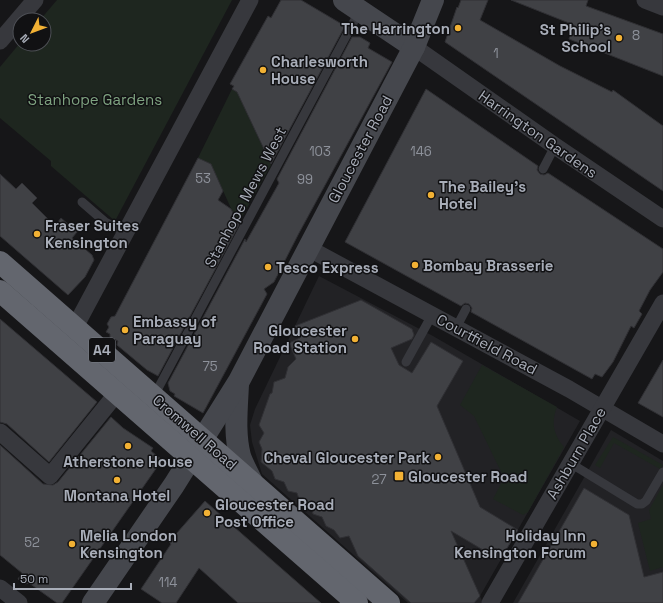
<svg xmlns="http://www.w3.org/2000/svg" width="663" height="603" font-family="'Space Grotesk',sans-serif">
	<style>
		.built { fill: #222225 }
		.green { fill: #1e261f }
		.building { fill: #404145; stroke: #303034 }
		.lines { fill: none; stroke-linecap: round; stroke-linejoin: round }
		.lane { stroke: #37383d; stroke-width: 9 }
		.street { stroke: #37383d; stroke-width: 17 }
		.secondary { stroke: #45474d; stroke-width: 22 }
		.highway { stroke: #63666e; stroke-width: 22 }
		.poi-dot { fill: #f2b134; stroke: #111113; stroke-width: 1.5 }
		.labels { text-anchor: middle; dominant-baseline: central; stroke-width: 3; stroke-linejoin: round; paint-order: stroke }
		.number-label { font-size: 13px; fill: #8e929b }
		.shield { fill: #111113; stroke: #7b7e86; stroke-width: 1 }
		.shield-label { font-size: 14px; font-weight: bold; fill: #a8adb8 }
		.poi-label { font-size: 15px; font-weight: bold; fill: #a8adb8; stroke: #111113; text-anchor: start }
		.park-label { font-size: 15px; fill: #7fa381; stroke: #111113 }
		.street-label { font-size: 15px; fill: #a8adb8; stroke: #111113 }
	</style>
	<rect width="100%" height="100%" fill="#161618"/>
	<g class="built">
		<polygon points="319,276 433,336 580,421 480,596 483,603 408,603 262,474 252,442 250,425 255,409"/>
		<polygon points="611,430 663,461 663,603 513,603"/>
	</g>
	<g class="green">
		<polygon points="57,0 232,0 115,221 51,166 51,161 0,118 0,67 20,43 44,44 44,20 40,20"/>
		<polygon points="232,89 237,92 271,165 238,224 211,164 198,158"/>
		<path d="M482 365 557 407C551 422 553 434 564 447L528 512 523 515 493 499 504 478 474 416 460 405Z"/>
		<polygon points="613,437 663,465 660,469 614,443 600,468 595,465"/>
		<polygon points="663,485 663,567 650,571 638,523 651,519 649,510"/>
	</g>
	<g class="building">
		<polygon points="281,0 301,0 345,26 271,164 237,92 232,89 234,86 230,84 268,16 271,18"/>
		<polygon points="461,0 488,0 480,20 560,66 612,92 613,90 663,126 663,191 445,42 457,7 458,8"/>
		<polygon points="511,0 588,0 586,6 663,34 663,76 569,39 574,25"/>
		<polygon points="352,37 360,37 370,43 368,48 392,62 299,233 274,282 264,289 267,294 203,413 174,396 175,394 170,391 168,383 245,239 246,242 279,183 277,179"/>
		<polygon points="426,89 538,166 537,170 540,174 544,175 548,173 663,249 663,272 650,290 639,311 642,314 634,328 631,326 613,362 602,377 595,374 592,379 471,312 472,308 469,304 465,303 461,306 345,242"/>
		<polygon points="198,158 211,164 223,191 218,200 231,209 239,225 158,376 147,370 117,345 118,341 110,337 110,334 106,332 109,327 107,324 111,317 115,316"/>
		<polygon points="0,174 16,189 22,183 37,198 32,203 55,226 61,218 77,232 72,238 92,255 94,260 85,277 68,295 0,236"/>
		<polygon points="361,300 412,329 414,335 412,339 391,348 399,365 412,373 431,342 463,361 437,406 480,507 518,530 500,560 451,531 480,596 474,603 411,603 358,556 349,536 340,538 334,530 326,526 322,517 313,514 311,506 300,502 297,493 288,491 284,482 275,479 272,471 261,462 262,449 259,442 264,433 259,425 270,394 272,393 274,382 285,378 288,367 296,359 289,343 300,338 295,326"/>
		<polygon points="0,319 97,402 49,462 7,424 0,422"/>
		<polygon points="663,360 663,417 638,403"/>
		<polygon points="111,417 123,428 153,448 151,451 162,460 62,603 57,603 29,583 25,584 18,579 22,573 0,555 0,445 43,484 53,485 58,482"/>
		<polygon points="584,488 629,515 644,577 663,572 663,603 518,603"/>
		<polygon points="205,501 233,526 321,603 238,603 199,568 176,603 162,603 141,589 171,544 169,542"/>
	</g>
	<g class="lines">
		<g class="lane">
			<polyline points="543,169 555,146"/>
			<polyline points="82,202 105,222 126,233"/>
			<polyline points="456,328 466,309"/>
			<polyline points="406,362 432,315"/>
			<polyline points="154,396 360,10"/>
			<polyline points="570,463 637,504 642,504 646,501 663,472"/>
		</g>
		<g class="street">
			<polyline points="645,0 663,7"/>
			<polyline points="0,41 35,0"/>
			<polyline points="414,47 555,146 663,219"/>
			<polyline points="308,248 569,389 663,444"/>
			<polyline points="75,327 250,0"/>
			<polyline points="0,432 50,476 117,393"/>
			<polyline points="0,588 19,603"/>
			<polyline points="490,603 663,303"/>
		</g>
		<g class="secondary">
			<polyline points="344,0 414,47"/>
			<path d="M238 384C237 408 234 433 240 456 243 465 248 473 252 482"/>
			<polyline points="93,603 174,485 239,381 414,47 433,0"/>
		</g>
		<g class="highway">
			<polyline points="0,262 389,603"/>
			<polyline points="0,291 357,603"/>
		</g>
	</g>
	<g class="poi-dot">
		<circle cx="458" cy="28" r="4"/>
		<circle cx="619" cy="38" r="4"/>
		<circle cx="263" cy="70" r="4"/>
		<circle cx="431" cy="195" r="4"/>
		<circle cx="37" cy="234" r="4"/>
		<circle cx="415" cy="265" r="4"/>
		<circle cx="268" cy="267" r="4"/>
		<circle cx="125" cy="330" r="4"/>
		<circle cx="355" cy="339" r="4"/>
		<circle cx="128" cy="446" r="4"/>
		<circle cx="438" cy="457" r="4"/>
		<rect x="394" y="471" width="10" height="10" rx="2"/>
		<circle cx="117" cy="480" r="4"/>
		<circle cx="207" cy="513" r="4"/>
		<circle cx="72" cy="544" r="4"/>
		<circle cx="594" cy="544" r="4"/>
	</g>
	<g class="labels">
		<g class="number-label">
			<text x="636" y="35">8</text>
			<text x="496" y="53">1</text>
			<text x="320" y="151">103</text>
			<text x="421" y="151">146</text>
			<text x="203" y="178">53</text>
			<text x="305" y="179">99</text>
			<text x="210" y="366">75</text>
			<text x="379" y="479">27</text>
			<text x="32" y="542">52</text>
			<text x="168" y="582">114</text>
		</g>
		<rect class="shield" x="89" y="338" width="26" height="24" rx="3"/>
		<g class="shield-label">
			<text x="102" y="350">A4</text>
		</g>
		<g class="poi-label">
			<text x="450" y="28" text-anchor="end">The Harrington</text>
			<text x="611" y="29" text-anchor="end">St Philip's<tspan x="611" dy="17">School</tspan></text>
			<text x="271" y="61">Charlesworth<tspan x="271" dy="17">House</tspan></text>
			<text x="439" y="186">The Bailey’s<tspan x="439" dy="17">Hotel</tspan></text>
			<text x="45" y="225">Fraser Suites<tspan x="45" dy="17">Kensington</tspan></text>
			<text x="423" y="265">Bombay Brasserie</text>
			<text x="276" y="267">Tesco Express</text>
			<text x="133" y="321">Embassy of<tspan x="133" dy="17">Paraguay</tspan></text>
			<text x="347" y="330" text-anchor="end">Gloucester<tspan x="347" dy="17">Road Station</tspan></text>
			<text x="430" y="457" text-anchor="end">Cheval Gloucester Park</text>
			<text x="128" y="461" text-anchor="middle">Atherstone House</text>
			<text x="408" y="476">Gloucester Road</text>
			<text x="117" y="495" text-anchor="middle">Montana Hotel</text>
			<text x="215" y="504">Gloucester Road<tspan x="215" dy="17">Post Office</tspan></text>
			<text x="80" y="535">Melia London<tspan x="80" dy="17">Kensington</tspan></text>
			<text x="586" y="535" text-anchor="end">Holiday Inn<tspan x="586" dy="17">Kensington Forum</tspan></text>
		</g>
		<g class="park-label">
			<text x="95" y="99">Stanhope Gardens</text>
		</g>
		<g class="street-label">
			<text transform="translate(538 134) rotate(35)">Harrington Gardens</text>
			<text transform="translate(360 149) rotate(-62)">Gloucester Road</text>
			<text transform="translate(245 197) rotate(-62)">Stanhope Mews West</text>
			<text transform="translate(487 344) rotate(28)">Courtfield Road</text>
			<text transform="translate(195 432) rotate(41)">Cromwell Road</text>
			<text transform="translate(576 453) rotate(-60)">Ashburn Place</text>
		</g>
	</g>
	<g transform="translate(32 32) rotate(228)"><circle r="19" fill="#111113" stroke="#4d4f55"/>
	<path d="M0-3L7 15L0 10L-7 15Z" fill="#f2b134"/>
	<text y="-6" font-size="11" font-weight="bold" text-anchor="middle" fill="#a8adb8">N</text>
	</g>
	<path d="M14 583v6h117v-6" fill="none" stroke="#a8adb8" stroke-width="2"/>
	<text x="20" y="583" font-size="12" fill="#a8adb8" stroke="#111113" stroke-width="3" paint-order="stroke">50 m</text>
</svg>
